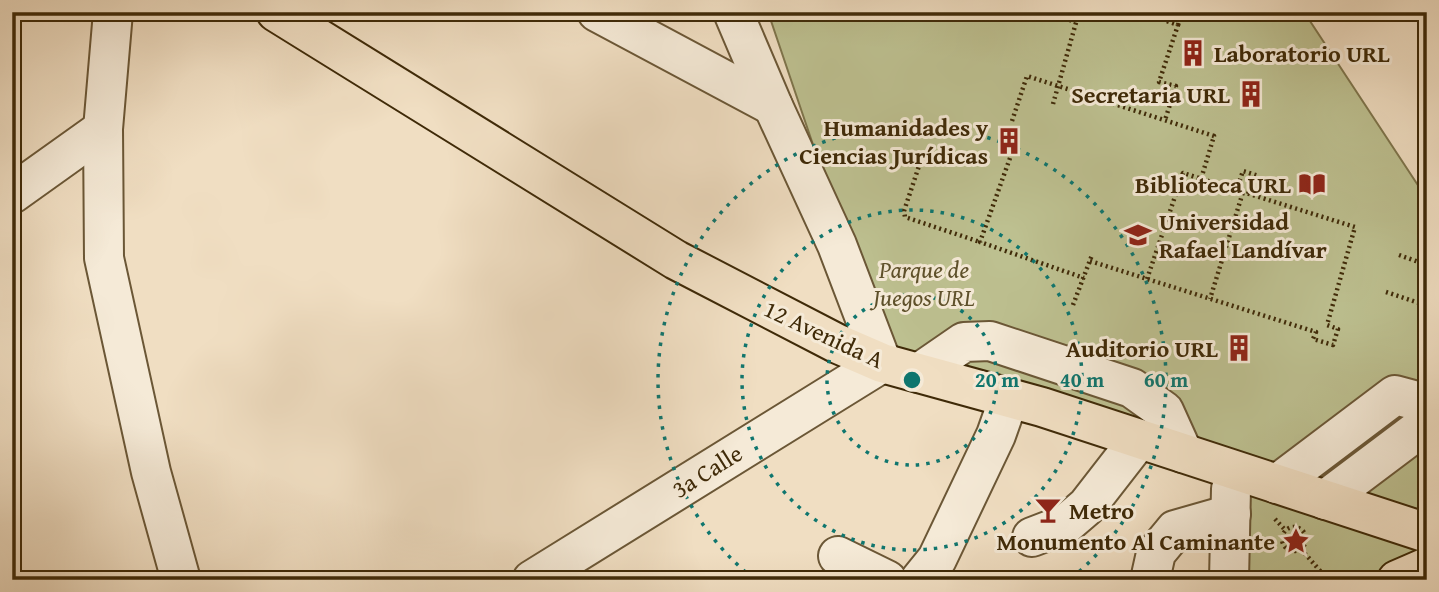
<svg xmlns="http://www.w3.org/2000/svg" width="1439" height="592" font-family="'Gentium Book Plus',serif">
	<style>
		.park { fill: #bdc090; stroke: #7e754c; stroke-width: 2 }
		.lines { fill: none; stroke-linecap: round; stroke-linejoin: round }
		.minor-casing { stroke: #6b5736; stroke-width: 42 }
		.major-casing { stroke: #3f2a08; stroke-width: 42 }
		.path { stroke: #3f2a08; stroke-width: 4.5; stroke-dasharray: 2 3.5; stroke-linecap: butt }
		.minor { stroke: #f5ead7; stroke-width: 38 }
		.major { stroke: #f0dec2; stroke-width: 38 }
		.ring { fill: none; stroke: #0f766e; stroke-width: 3.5; stroke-dasharray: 3.5 7 }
		.labels { text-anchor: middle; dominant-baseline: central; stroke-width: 6; stroke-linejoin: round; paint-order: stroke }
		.poi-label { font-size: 24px; font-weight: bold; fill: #3f2a08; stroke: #f5ead7; text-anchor: end }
		.park-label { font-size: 24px; font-style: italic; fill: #5e502a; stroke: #f5ead7 }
		.street-label { font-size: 24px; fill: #3f2a08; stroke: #f5ead7 }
		.centre { fill: #0f766e; stroke: #f5ead7; stroke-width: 3.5 }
		.ring-label { font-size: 21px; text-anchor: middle; font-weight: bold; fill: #0f766e; stroke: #f5ead7; stroke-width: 6; stroke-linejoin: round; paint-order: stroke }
	</style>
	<rect width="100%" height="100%" fill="#f0dec2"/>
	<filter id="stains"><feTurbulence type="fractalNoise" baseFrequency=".00286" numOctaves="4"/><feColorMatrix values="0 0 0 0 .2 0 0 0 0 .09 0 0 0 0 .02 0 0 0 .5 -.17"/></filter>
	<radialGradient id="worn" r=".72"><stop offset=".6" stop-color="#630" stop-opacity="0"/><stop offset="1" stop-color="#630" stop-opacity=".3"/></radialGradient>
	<g class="park">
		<polygon points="768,12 1304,12 1427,199 1427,512 894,351 846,242"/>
		<polygon points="1221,469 1427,539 1427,560 1378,580 1227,580"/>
	</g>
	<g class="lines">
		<defs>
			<g id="minor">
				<polyline points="113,12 103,129 104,258 151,472 181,580"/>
				<polyline points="597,12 773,106"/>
				<polyline points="12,194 103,129"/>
				<polyline points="919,373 964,342 990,341 1132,388 1164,411 1183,453"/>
				<polyline points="1277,484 1395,395 1421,402 1426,414 1422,427 1325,500"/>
				<polyline points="1032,537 1066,524 1087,506 1139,439"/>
				<polyline points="838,556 887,580"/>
				<polyline points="532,580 882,363 837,245 773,106 733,12"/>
				<polyline points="920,580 937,559 996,435 1009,398"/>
				<polyline points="1150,580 1156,553 1175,530 1231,514"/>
				<polyline points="1229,580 1231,489"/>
			</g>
			<g id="major">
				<polyline points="276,12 676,260 838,344 882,363 1042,407 1427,533"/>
				<polyline points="1397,580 1427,567"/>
			</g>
		</defs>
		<use href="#minor" class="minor-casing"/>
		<use href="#major" class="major-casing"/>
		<g class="path">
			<polyline points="1049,12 1075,22"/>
			<polyline points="1141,12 1178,25 1159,82 1176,86 1165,120"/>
			<polyline points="1178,25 1182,12"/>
			<polyline points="1053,104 1079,12"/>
			<polyline points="1012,121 1027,76 1214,136 1201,179"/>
			<polyline points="922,157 904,211 905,217 980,242"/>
			<polyline points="1010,158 980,242 1084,278"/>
			<polyline points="1236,191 1243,171 1259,176"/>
			<polyline points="1248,194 1255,174"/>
			<polyline points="1399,255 1427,265"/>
			<polyline points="1090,261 1316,332 1313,339 1333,345 1338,329 1327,325 1355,227 1243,192"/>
			<polyline points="1147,279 1183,173 1243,192 1210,299"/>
			<polyline points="1386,292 1419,303 1427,303"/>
			<polyline points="1073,305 1092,255"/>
			<polyline points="1275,519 1286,531"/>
			<circle cx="1294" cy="539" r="12"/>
			<polyline points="1301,549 1328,580"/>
		</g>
		<use href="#minor" class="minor"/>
		<use href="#major" class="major"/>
	</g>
	<g class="ring">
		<circle cx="912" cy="380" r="85"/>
		<circle cx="912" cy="380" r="170"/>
		<path d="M754 579A254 254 0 1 1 1070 579"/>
	</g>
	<defs>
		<symbol id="building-bare" viewBox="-9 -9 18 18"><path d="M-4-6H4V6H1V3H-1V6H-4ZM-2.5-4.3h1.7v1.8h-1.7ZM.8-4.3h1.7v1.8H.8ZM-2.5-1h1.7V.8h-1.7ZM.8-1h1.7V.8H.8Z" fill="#8f2418" stroke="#f5ead7" stroke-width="2.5" paint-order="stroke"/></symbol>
		<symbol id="library-bare" viewBox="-9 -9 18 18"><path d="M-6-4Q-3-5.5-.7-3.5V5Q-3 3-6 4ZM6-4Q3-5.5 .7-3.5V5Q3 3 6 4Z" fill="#8f2418" stroke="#f5ead7" stroke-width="2.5" paint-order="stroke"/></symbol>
		<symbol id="university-bare" viewBox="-9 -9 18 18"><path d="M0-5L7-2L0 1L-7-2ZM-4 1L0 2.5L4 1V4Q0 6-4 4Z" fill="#8f2418" stroke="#f5ead7" stroke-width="2.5" paint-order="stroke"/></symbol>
		<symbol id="bar-bare" viewBox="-9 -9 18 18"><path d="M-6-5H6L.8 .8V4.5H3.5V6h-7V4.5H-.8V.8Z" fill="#8f2418" stroke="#f5ead7" stroke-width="2.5" paint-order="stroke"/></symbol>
		<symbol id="sight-bare" viewBox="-9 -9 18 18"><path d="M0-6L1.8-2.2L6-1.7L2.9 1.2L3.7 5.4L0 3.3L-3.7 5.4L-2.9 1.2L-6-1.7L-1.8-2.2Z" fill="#8f2418" stroke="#f5ead7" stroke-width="2.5" paint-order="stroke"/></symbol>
	</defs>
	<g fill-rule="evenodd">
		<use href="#building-bare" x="1174" y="34" width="38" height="38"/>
		<use href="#building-bare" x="1232" y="75" width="38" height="38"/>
		<use href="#building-bare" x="990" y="122" width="38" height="38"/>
		<use href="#library-bare" x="1293" y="165" width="38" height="38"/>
		<use href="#university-bare" x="1119" y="216" width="38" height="38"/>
		<use href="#building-bare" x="1220" y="329" width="38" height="38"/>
		<use href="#bar-bare" x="1029" y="491" width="38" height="38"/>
		<use href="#sight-bare" x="1277" y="522" width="38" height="38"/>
	</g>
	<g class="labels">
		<g class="poi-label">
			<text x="1214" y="53" text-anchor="start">Laboratorio URL</text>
			<text x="1230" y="94">Secretaria URL</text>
			<text x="988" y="127">Humanidades y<tspan x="988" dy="28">Ciencias Jurídicas</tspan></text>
			<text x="1291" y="184">Biblioteca URL</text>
			<text x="1159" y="221" text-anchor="start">Universidad<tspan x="1159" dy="28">Rafael Landívar</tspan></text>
			<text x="1218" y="348">Auditorio URL</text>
			<text x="1069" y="510" text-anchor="start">Metro</text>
			<text x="1275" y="541">Monumento Al Caminante</text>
		</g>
		<g class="park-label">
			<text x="924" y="269">Parque de<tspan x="924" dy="28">Juegos URL</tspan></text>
		</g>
		<g class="street-label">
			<text transform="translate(824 334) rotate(25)">12 Avenida A</text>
			<text transform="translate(707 471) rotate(-32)">3a Calle</text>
		</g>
	</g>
	<circle cx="912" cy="380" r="10" class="centre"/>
	<g class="ring-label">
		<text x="997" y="387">20 m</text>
		<text x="1082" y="387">40 m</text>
		<text x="1166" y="387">60 m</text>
	</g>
	<rect width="1439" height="592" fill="none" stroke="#f0dec2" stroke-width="42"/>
	<rect x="14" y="14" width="1411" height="564" fill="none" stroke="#3f2a08" stroke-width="3.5"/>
	<rect x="21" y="21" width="1397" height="550" fill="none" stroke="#3f2a08" stroke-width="2"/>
	<rect width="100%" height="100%" filter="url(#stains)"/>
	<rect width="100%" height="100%" fill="url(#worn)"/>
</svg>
